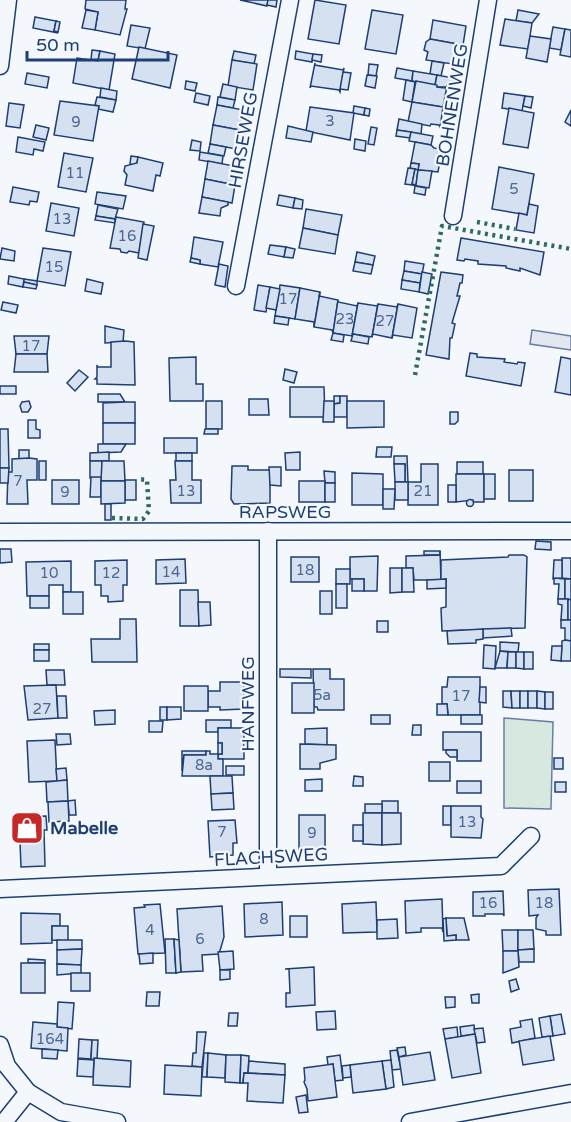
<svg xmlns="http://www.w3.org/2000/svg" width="571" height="1122" font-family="'Varela Round',sans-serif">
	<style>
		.green { fill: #d7e8df; stroke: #687fa3; stroke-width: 1.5 }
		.parking { fill: #e3e8f0; stroke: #687fa3; stroke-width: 1.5 }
		.building { fill: #d5e0f0; stroke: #1d3f73; stroke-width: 1.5 }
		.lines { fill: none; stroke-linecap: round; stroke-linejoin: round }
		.street-casing { stroke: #1d3f73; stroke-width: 19 }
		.street { stroke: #f4f7fb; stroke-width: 16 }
		.hedge { stroke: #2c6c60; stroke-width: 4.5; stroke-dasharray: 3 4.5; stroke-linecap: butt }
		.labels { text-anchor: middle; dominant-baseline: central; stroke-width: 4.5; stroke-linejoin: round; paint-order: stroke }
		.number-label { font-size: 15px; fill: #4b6792 }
		.street-label { font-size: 18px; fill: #1d3f73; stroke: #f4f7fb }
		.poi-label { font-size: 18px; font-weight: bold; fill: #1d3f73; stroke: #f4f7fb; text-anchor: start }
	</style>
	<rect width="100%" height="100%" fill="#f4f7fb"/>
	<polygon class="green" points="504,718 553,722 551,809 504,808"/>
	<polygon class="parking" points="532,330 571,336 571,350 530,344"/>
	<g class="building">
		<polygon points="86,0 126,0 125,9 127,9 120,35 95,30 98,12 85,9"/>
		<polygon points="240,0 268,0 267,6"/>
		<polygon points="268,0 277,0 276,7 267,5"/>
		<polygon points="315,0 346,5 339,44 308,39"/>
		<polygon points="86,10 98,12 95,30 82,28"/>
		<polygon points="372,10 403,15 396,54 365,49"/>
		<polygon points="518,10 539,14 532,23 516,21"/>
		<polygon points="35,17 56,21 54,31 58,33 33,28"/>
		<polygon points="505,19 532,23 528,49 500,45"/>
		<polygon points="433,20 466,26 463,45 430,39"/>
		<polygon points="56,21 60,22 58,32 54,31"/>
		<polygon points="131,25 150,28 145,49 127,46"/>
		<polygon points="553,27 565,29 561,50 549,48"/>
		<polygon points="565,29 571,30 571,57 560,55"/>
		<polygon points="530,36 551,39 547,62 526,58"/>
		<polygon points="430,39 463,45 459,65 426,60 428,52 424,50 426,42"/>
		<polygon points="139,47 177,55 170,88 132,79"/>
		<polygon points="92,50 100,51 98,61 91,60"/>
		<polygon points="100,51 115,54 109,90 73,83 77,58 98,61"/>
		<polygon points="234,51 256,55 254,64 232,60"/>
		<polygon points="296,51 313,54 312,62 295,59"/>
		<polygon points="313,54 322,55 321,62 312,60"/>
		<polygon points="232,60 257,64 253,90 228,86"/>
		<polygon points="432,61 444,63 441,76 430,74"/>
		<polygon points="315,63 315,65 343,70 344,68 340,92 339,90 311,86 310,88"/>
		<polygon points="369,64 378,65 376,76 368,75"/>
		<polygon points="397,68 413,71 412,81 395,78"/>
		<polygon points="413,71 437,75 435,85 412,81"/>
		<polygon points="343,72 351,73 348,90 340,89"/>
		<polygon points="27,73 49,77 47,88 25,84"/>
		<polygon points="367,75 377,76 375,88 365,86"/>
		<polygon points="437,75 453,78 452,87 437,87 435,85"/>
		<polygon points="406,80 415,82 412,102 403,100"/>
		<polygon points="186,81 197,83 195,91 185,89"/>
		<polygon points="416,81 437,85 437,87 445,88 447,86 443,107 412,102"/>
		<polygon points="223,84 237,87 235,100 220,97"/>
		<polygon points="101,88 117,91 116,100 100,97"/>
		<polygon points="196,93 210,96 208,105 194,102"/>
		<polygon points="504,93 525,96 522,111 502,108"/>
		<polygon points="525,96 533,97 531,108 523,106"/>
		<polygon points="97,97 116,100 113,112 98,109 99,106 95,105"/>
		<polygon points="218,97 235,100 233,108 217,105"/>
		<polygon points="60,101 99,106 93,141 54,135"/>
		<polygon points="412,102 443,107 440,128 439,125 431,124 430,126 408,122"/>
		<polygon points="9,103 24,105 20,128 6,126"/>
		<polygon points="217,105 249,111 245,131 213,125"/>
		<polygon points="354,106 365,108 364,115 353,113"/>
		<polygon points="310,107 354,113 350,140 306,131"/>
		<polygon points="365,108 370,109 369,116 364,115"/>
		<polygon points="509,108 534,113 528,148 503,144"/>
		<polygon points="571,110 571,126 565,122"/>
		<polygon points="399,119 422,124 421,134 397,130"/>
		<polygon points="36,125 49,128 46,140 33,137"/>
		<polygon points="213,125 245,131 242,150 210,144"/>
		<polygon points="288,126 313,132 311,142 286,138"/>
		<polygon points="371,127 377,128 374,145 368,144"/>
		<polygon points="397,130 411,132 410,138 396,136"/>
		<polygon points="411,132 433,136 431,145 409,141"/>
		<polygon points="18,137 45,142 43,151 34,149 33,155 16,152"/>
		<polygon points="355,139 366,141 365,151 354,149"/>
		<polygon points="192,140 201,142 200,151 190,150"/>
		<polygon points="415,142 431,145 434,148 442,149 438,172 418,170 419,164 411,163"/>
		<polygon points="210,144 226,147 224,156 208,153"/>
		<polygon points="200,152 223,156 222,164 199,160"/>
		<polygon points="64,153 93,158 86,192 58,187"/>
		<polygon points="131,156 138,157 137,163 133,165 130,164"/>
		<polygon points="138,157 163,163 160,176 156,175 153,191 125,185 127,175 124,171 125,166 137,163"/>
		<polygon points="208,161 239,167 235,185 205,179"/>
		<polygon points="411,163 419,164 418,170 410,168"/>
		<polygon points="499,167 534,174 527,215 492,209"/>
		<polygon points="408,168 415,169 412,185 405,184"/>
		<polygon points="415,169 418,170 416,185 412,184"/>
		<polygon points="418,170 432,171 429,188 412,185 416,185"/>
		<polygon points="205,179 235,185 232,203 202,197"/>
		<polygon points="415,186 426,188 425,195 414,193"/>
		<polygon points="13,187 39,192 37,202 30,201 29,205 10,202"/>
		<polygon points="97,192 126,196 123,209 95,204"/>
		<polygon points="279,195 295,198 293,208 277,205"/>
		<polygon points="202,197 228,202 228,205 221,208 220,216 199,213"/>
		<polygon points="295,198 303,200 302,209 293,208"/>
		<polygon points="51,203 79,208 74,236 46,231"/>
		<polygon points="529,204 538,206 534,233 516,230 519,213 527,215"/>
		<polygon points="98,205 118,209 115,219 96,216"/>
		<polygon points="306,209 342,215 338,235 303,228"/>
		<polygon points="96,216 115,219 115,223 95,220"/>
		<polygon points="116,217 144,222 139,253 129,251 127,253 121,252 120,249 110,248"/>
		<polygon points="143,224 154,226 147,260 138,258"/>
		<polygon points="303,228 338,235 335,254 299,248"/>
		<polygon points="194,237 223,242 218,267 200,264 200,260 191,258"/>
		<polygon points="461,238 544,252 540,275 520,268 520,271 506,268 506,266 478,264 478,261 465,259 464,261 457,260"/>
		<polygon points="270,245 286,247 284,257 268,254"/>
		<polygon points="286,247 295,249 293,258 284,257"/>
		<polygon points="2,248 15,251 14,261 0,259"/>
		<polygon points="43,248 71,252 65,286 37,281"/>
		<polygon points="357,252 375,256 373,265 355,262"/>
		<polygon points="191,258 200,260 200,264 190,262"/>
		<polygon points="405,261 424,264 422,274 404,271"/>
		<polygon points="355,262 373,265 371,274 353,271"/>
		<polygon points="219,264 228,266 225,287 215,285"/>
		<polygon points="404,271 422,274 420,283 402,280"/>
		<polygon points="422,272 432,274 428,294 419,292"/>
		<polygon points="441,272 463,275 462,283 460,283 457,296 460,296 452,323 455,324 452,338 450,338 449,359 426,355"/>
		<polygon points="9,276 24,279 23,287 8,284"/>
		<polygon points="24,279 37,281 37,285 24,282"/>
		<polygon points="87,279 103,283 101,294 85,291"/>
		<polygon points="402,280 420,283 419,292 401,289"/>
		<polygon points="24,282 37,285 36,289 23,287"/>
		<polygon points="258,285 270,287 266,312 254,310"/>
		<polygon points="280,285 300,288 295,319 275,316"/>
		<polygon points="270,287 280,289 276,310 266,308"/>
		<polygon points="300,288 320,292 314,327 314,322 295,319"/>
		<polygon points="320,292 319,296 338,300 333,333 332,330 314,327"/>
		<polygon points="338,300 338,302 357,306 358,303 352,336 333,333"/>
		<polygon points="3,302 18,305 16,313 1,310"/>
		<polygon points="358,303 377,306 378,304 372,337 353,334 352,336"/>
		<polygon points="378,304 397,307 398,304 392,338 373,334 372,337"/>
		<polygon points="398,304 417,308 412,338 393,335 392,338"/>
		<polygon points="275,316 289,318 288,325 274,323"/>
		<polygon points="105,326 124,330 123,342 105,343"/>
		<polygon points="333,333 344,335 343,342 331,340"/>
		<polygon points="353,334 369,337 368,344 351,341"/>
		<polygon points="14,336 49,336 47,354 16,354"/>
		<polygon points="125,341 134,342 135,385 97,384 97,379 95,379 97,377 97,365 98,367 111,367 111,342"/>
		<polygon points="470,353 477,354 477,357 505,359 504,362 517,364 518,362 525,363 521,386 466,376"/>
		<polygon points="16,354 47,354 48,372 14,372"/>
		<polygon points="196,357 196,384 203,384 203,401 170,401 169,358"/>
		<polygon points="561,357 571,359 571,395 555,392"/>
		<polygon points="285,369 297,372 294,383 283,380"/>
		<polygon points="79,370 88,377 75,391 67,383"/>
		<rect x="0" y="386" width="16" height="8"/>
		<polygon points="290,387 324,387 325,417 290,417"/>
		<polygon points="98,394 120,394 125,402 98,402"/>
		<polygon points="334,396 340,396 340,403 334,404"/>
		<polygon points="340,396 347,396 347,417 334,417 334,404 340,403"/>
		<polygon points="249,399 268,399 269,415 249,415"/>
		<polygon points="29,401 31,407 28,412 22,412 20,406 22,402"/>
		<rect x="206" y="401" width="16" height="28"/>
		<polygon points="324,401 334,401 334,422 323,422"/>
		<polygon points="347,401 384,401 384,427 347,428"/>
		<polygon points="125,402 135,402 135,423 103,423 103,403"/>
		<polygon points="450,412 458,412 458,421 455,424 450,424"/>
		<polygon points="28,420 36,420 36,429 40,430 40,438 28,438"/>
		<rect x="103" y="423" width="32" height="21"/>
		<polygon points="0,429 8,429 9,468 0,468"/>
		<polygon points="205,429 218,429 218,434 204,434"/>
		<rect x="164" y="438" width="33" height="15"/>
		<polygon points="98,444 126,444 121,452 98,453"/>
		<polygon points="377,447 392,447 391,457 376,457"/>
		<rect x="19" y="450" width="10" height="9"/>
		<polygon points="109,452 109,461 90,461 90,453"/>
		<polygon points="300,452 300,470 286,470 285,453"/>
		<rect x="176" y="453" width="16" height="8"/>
		<polygon points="394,456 407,456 408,482 405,482 405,464 394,464"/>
		<polygon points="29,458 37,459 37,480 27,480 28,504 7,504 8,472 12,472 12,459"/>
		<rect x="39" y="461" width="7" height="19"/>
		<rect x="90" y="461" width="12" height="17"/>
		<polygon points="102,461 124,461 125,481 101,481"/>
		<polygon points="175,461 192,461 192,480 201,480 201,503 171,503 170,480 176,480"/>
		<rect x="457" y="462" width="26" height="12"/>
		<polygon points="394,464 405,464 405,482 395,482"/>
		<polygon points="421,464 438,464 438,505 408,505 408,482 421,482"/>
		<polygon points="232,466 248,466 248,470 270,470 270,503 234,504 231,499"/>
		<polygon points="269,467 281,467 281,486 270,485"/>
		<polygon points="0,468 9,468 8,483 0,483"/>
		<rect x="509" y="470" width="24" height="31"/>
		<polygon points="324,471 335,472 335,483 325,483"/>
		<polygon points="352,473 383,474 383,505 352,505"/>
		<polygon points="456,474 484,474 484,502 473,502 473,500 456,502"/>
		<rect x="484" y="474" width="11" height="25"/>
		<polygon points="91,477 101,477 101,497 90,497"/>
		<rect x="52" y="480" width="27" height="24"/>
		<rect x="125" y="480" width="11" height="20"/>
		<polygon points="101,481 125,481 125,503 101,504"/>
		<rect x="299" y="481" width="26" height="21"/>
		<rect x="395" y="482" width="13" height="18"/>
		<rect x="325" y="483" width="10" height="19"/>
		<rect x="448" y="485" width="8" height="17"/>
		<polygon points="383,489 395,489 394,509 383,509"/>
		<circle cx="470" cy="503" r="3.5"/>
		<rect x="105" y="504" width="6" height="16"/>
		<polygon points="536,541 551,542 551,550 535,549"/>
		<polygon points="0,549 11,549 12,562 0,563"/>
		<rect x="424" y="551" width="16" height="4"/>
		<polygon points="440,551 441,580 414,580 413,568 406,568 406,556 440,555"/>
		<polygon points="509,555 524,555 527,557 525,628 442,631 441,608 446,607 446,579 441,580 441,560 508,557"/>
		<polygon points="378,556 377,591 364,591 364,579 350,579 350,557"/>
		<rect x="291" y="557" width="28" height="25"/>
		<polygon points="562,558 571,558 571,579 562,578"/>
		<polygon points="185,559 186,583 156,584 156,560"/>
		<polygon points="127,560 127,585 123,585 123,601 108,602 108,596 101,596 101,585 95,585 95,561"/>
		<polygon points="554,560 562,560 562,578 553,579"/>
		<polygon points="71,561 71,592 63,592 63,585 49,585 49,596 27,596 26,562"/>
		<polygon points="390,568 402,568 402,592 390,593"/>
		<polygon points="402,568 413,568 414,592 402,592"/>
		<rect x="336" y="569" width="14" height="15"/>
		<polygon points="554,578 565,579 565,599 558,599 559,584 554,584"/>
		<rect x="352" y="579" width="12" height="12"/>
		<polygon points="446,579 446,588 427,589 427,580"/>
		<polygon points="565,579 571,579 571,600 565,599"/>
		<rect x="336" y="584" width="11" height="24"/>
		<polygon points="180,590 198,590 199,626 180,626"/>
		<rect x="320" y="591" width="12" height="23"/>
		<rect x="63" y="592" width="20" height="22"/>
		<rect x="30" y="596" width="19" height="12"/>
		<polygon points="558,599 568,599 568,620 561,620 562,605 558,604"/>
		<polygon points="568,599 571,600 571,620 568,620"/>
		<polygon points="198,602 210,602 211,625 199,626"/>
		<polygon points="120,619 136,619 137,662 92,662 91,639 120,639"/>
		<polygon points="561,620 571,620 571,641 565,640 565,628 561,628"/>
		<rect x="377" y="621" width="11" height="11"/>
		<polygon points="511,628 512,636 483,638 483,629"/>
		<polygon points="483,629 483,639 476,640 476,643 448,644 447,631"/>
		<polygon points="565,640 571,641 571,661 561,661 562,641"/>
		<polygon points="500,642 519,643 518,652 500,651"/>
		<rect x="34" y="644" width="15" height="6"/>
		<polygon points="484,645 496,646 495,669 483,668"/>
		<polygon points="552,646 562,646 561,661 551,660"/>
		<rect x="34" y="650" width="15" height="11"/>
		<polygon points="500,651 508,652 507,668 495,668"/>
		<polygon points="508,652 516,652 516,668 507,668"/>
		<polygon points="516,652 524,652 524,669 516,668"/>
		<rect x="524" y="652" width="9" height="17"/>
		<polygon points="280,669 311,669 311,678 280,677"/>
		<polygon points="313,669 330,669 330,679 344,679 344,710 318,710 317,707 314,707"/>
		<polygon points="46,670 64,670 65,685 47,685"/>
		<polygon points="448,677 480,677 480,715 448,715 447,704 442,704 442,687 447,687"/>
		<polygon points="220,682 244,682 244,709 220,710 220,707 208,707 208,691 220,691"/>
		<rect x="292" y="683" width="22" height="30"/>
		<polygon points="56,685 58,718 28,720 24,686"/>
		<rect x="184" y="686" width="24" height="25"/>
		<polygon points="480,687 486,687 486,703 479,702"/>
		<polygon points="503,691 511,691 512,708 503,707"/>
		<polygon points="511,691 520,691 520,708 512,708"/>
		<rect x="520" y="691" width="8" height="17"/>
		<rect x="528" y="691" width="9" height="17"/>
		<polygon points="537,691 545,692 545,709 537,708"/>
		<rect x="545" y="692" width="8" height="17"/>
		<polygon points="57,696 66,696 67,718 58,718"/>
		<polygon points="437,704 447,704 448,715 437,715"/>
		<rect x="160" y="707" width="7" height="13"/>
		<polygon points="167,707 181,707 181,719 167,720"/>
		<polygon points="115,710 115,724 95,725 94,711"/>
		<rect x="371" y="715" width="19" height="9"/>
		<rect x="461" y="715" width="21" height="9"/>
		<polygon points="206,720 231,720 231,728 218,728 218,732 206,732"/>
		<polygon points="149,721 163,721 162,732 149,732"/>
		<polygon points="413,725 421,725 421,735 412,735"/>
		<polygon points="218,728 244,728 244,759 218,759 218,754 222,754 222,743 218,743"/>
		<polygon points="327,728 327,745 305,744 305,729"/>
		<polygon points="443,732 481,732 481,761 457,761 457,750 443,750"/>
		<polygon points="56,734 70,734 71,744 57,745"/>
		<polygon points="55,740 57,781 29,782 27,741"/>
		<rect x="218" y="743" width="4" height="11"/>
		<polygon points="300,744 336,745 336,759 320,763 320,769 300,769"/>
		<polygon points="446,750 457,750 457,757 450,757 446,753"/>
		<polygon points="182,751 206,751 206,755 184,755 182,771"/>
		<polygon points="206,751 210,751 210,754 218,754 218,759 223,759 223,776 182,776 184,755 206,755"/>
		<rect x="554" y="758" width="9" height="11"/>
		<rect x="429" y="762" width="21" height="19"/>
		<rect x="226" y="766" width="18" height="9"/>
		<polygon points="66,768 67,780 57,781 56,769"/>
		<polygon points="210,776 232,776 233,793 211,794"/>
		<polygon points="354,776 363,777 363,786 353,786"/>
		<polygon points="322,779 322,791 305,791 305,780"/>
		<polygon points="67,780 68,801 47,802 46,782"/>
		<rect x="457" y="781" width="24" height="12"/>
		<rect x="555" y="782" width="11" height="10"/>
		<polygon points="233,793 234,809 212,810 211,794"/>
		<polygon points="75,800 76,815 69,815 68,801"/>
		<polygon points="68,801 69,821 49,822 48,802"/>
		<rect x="382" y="801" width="16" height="12"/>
		<rect x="365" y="804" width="17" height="9"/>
		<rect x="443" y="806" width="8" height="19"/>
		<polygon points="451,806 481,806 481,817 483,819 481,838 451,837"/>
		<polygon points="363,813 382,813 382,845 363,844"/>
		<polygon points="382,813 401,813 401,844 382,845"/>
		<rect x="299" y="815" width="26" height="36"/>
		<polygon points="46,816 47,830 44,830 45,866 21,867 19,817"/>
		<polygon points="235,820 237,843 233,843 233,855 210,857 208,821"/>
		<rect x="353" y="825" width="10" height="16"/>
		<polygon points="559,889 561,935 546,935 546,931 536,929 536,918 538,915 529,916 528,890"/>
		<polygon points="503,891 504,916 503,914 485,914 485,916 473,916 473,892"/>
		<polygon points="442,899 443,932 442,928 421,928 421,932 406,933 405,901"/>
		<polygon points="282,902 283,935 245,937 244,904"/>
		<polygon points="376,902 377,932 343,933 342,904"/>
		<polygon points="160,904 165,953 138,954 134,908 145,907 144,905"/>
		<polygon points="222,906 224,937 219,954 202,955 203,971 181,972 177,909"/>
		<polygon points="21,913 60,914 60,926 52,926 52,943 21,944"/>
		<rect x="290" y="916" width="17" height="21"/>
		<polygon points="446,918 464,918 469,940 456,940 456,935 447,936"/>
		<polygon points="446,918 447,936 456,935 456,940 444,941 443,919"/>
		<polygon points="397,919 398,938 377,939 377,920"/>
		<polygon points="52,926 68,926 68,941 52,940"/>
		<polygon points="502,930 518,930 518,951 503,951"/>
		<polygon points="518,930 533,930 534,949 518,950"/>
		<polygon points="165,939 174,939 176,973 166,973"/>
		<polygon points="174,939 179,940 181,972 176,973"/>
		<polygon points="57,940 82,940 82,949 57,950"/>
		<polygon points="82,949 81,965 57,964 57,950"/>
		<polygon points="534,949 534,962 519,962 518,950"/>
		<polygon points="233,951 234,969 220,970 218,952"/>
		<polygon points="503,951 518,951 519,967 503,973"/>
		<polygon points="153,953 153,963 140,964 139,954"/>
		<polygon points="28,959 45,960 45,963 28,963"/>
		<rect x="21" y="963" width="24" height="30"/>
		<polygon points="57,964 81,965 81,973 57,975"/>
		<polygon points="314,967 315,1005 286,1007 286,993 290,993 289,969 285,969"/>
		<polygon points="220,970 230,970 230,979 220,980"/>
		<rect x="71" y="973" width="19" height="18"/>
		<polygon points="516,979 519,989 511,992 509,981"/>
		<polygon points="147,992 160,992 159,1006 146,1006"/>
		<polygon points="479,994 479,1003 472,1003 471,995"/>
		<polygon points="445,997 455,997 455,1007 446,1008"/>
		<polygon points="58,1002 74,1003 72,1029 57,1027"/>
		<polygon points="335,1011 336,1029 317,1030 316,1012"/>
		<polygon points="229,1013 238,1013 237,1026 228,1026"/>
		<polygon points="561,1014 565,1034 553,1036 550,1016"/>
		<polygon points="550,1016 553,1036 542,1037 539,1018"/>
		<polygon points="532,1019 535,1038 512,1043 510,1029 521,1027 520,1021"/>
		<polygon points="33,1022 57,1024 57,1027 68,1028 67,1051 31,1048"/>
		<polygon points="474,1025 475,1034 461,1036 460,1027"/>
		<polygon points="457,1027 458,1037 445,1039 443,1029"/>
		<polygon points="483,1028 485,1042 477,1043 474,1029"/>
		<polygon points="197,1032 206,1032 202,1067 192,1066 193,1053 196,1053"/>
		<polygon points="475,1034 481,1073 452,1078 445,1039"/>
		<polygon points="550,1036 554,1060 523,1065 519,1041"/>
		<polygon points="79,1039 92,1040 91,1059 78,1058"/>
		<polygon points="92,1040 98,1040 97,1059 94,1060 91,1059"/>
		<polygon points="405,1047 406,1055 399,1057 397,1048"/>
		<polygon points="42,1049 58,1050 57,1059 42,1058"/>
		<polygon points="397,1050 401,1069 392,1070 390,1051"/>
		<polygon points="430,1052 435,1080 403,1085 399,1057"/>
		<polygon points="204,1053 208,1053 207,1077 202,1077"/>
		<polygon points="208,1053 226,1055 225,1078 207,1077"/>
		<polygon points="226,1055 241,1055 240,1083 225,1082"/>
		<polygon points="241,1055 249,1056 248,1073 244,1073 243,1083 240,1083"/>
		<polygon points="340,1055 343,1080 335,1081 333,1064 328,1065 327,1057"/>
		<polygon points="94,1058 131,1061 130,1087 93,1085"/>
		<polygon points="78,1059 94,1060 93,1077 77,1076"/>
		<polygon points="391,1060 394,1087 386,1089 382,1061"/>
		<polygon points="249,1061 285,1064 285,1075 248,1073"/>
		<polygon points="382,1061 386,1089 353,1093 350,1065"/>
		<polygon points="333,1064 337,1097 308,1101 307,1089 304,1082 305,1080 304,1068"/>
		<polygon points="165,1065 202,1067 201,1096 164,1094"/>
		<polygon points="350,1065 351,1077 343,1078 342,1066"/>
		<polygon points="244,1073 285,1075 283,1103 247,1101 248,1083 243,1083"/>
		<polygon points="306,1095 308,1112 299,1113 296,1097"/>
	</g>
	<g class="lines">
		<defs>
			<g id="street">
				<polyline points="0,66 8,0"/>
				<polyline points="453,216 488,0"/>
				<polyline points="236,286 290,0"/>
				<polyline points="0,532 571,531"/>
				<polyline points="268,876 268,531"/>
				<polyline points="0,889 501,866 531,836"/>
				<polyline points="0,1045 7,1066 28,1092 61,1112 117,1122"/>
				<polyline points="4,1122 28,1092"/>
				<polyline points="410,1122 571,1093"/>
			</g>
		</defs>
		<use href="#street" class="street-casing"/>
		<use href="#street" class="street"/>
		<g class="hedge">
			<polyline points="477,222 515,229"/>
			<polyline points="415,375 442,226 571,249"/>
			<polyline points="112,518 143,519 149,511 147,480 138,479"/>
		</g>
	</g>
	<defs>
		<symbol id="shop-square" viewBox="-11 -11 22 22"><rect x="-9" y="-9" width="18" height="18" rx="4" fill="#c62828" stroke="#f4f7fb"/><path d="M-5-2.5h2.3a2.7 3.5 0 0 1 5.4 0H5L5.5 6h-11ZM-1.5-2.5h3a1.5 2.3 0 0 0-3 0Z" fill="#fff"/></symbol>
	</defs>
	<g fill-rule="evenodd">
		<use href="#shop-square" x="8" y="809" width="38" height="38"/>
	</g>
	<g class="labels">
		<g class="number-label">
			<text x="330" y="121">3</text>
			<text x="76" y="122">9</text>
			<text x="75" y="173">11</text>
			<text x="514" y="189">5</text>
			<text x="62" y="219">13</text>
			<text x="127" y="236">16</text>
			<text x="54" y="267">15</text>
			<text x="288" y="299">17</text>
			<text x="345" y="319">23</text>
			<text x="385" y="321">27</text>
			<text x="31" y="346">17</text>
			<text x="18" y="481">7</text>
			<text x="186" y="491">13</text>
			<text x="423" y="491">21</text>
			<text x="65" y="492">9</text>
			<text x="305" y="570">18</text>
			<text x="171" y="572">14</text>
			<text x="49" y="573">10</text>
			<text x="111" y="573">12</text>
			<text x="322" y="695">5a</text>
			<text x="461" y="696">17</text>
			<text x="42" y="709">27</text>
			<text x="204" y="765">8a</text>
			<text x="467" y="822">13</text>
			<text x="222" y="832">7</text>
			<text x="312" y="833">9</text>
			<text x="488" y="903">16</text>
			<text x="544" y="903">18</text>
			<text x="264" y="919">8</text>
			<text x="150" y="930">4</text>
			<text x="200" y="939">6</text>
			<text x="50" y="1039">164</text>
		</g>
		<g class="street-label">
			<text transform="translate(452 105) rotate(-81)">BOHNENWEG</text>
			<text transform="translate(243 140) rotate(-80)">HIRSEWEG</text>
			<text x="285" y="512">RAPSWEG</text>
			<text transform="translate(248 704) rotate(-90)">HANFWEG</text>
			<text transform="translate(271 857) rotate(-3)">FLACHSWEG</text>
		</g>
		<g class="poi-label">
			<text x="50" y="828">Mabelle</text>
		</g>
	</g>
	<path d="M27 51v9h141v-9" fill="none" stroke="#1d3f73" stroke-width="3"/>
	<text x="36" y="51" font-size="18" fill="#1d3f73" stroke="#f4f7fb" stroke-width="4.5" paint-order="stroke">50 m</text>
</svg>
